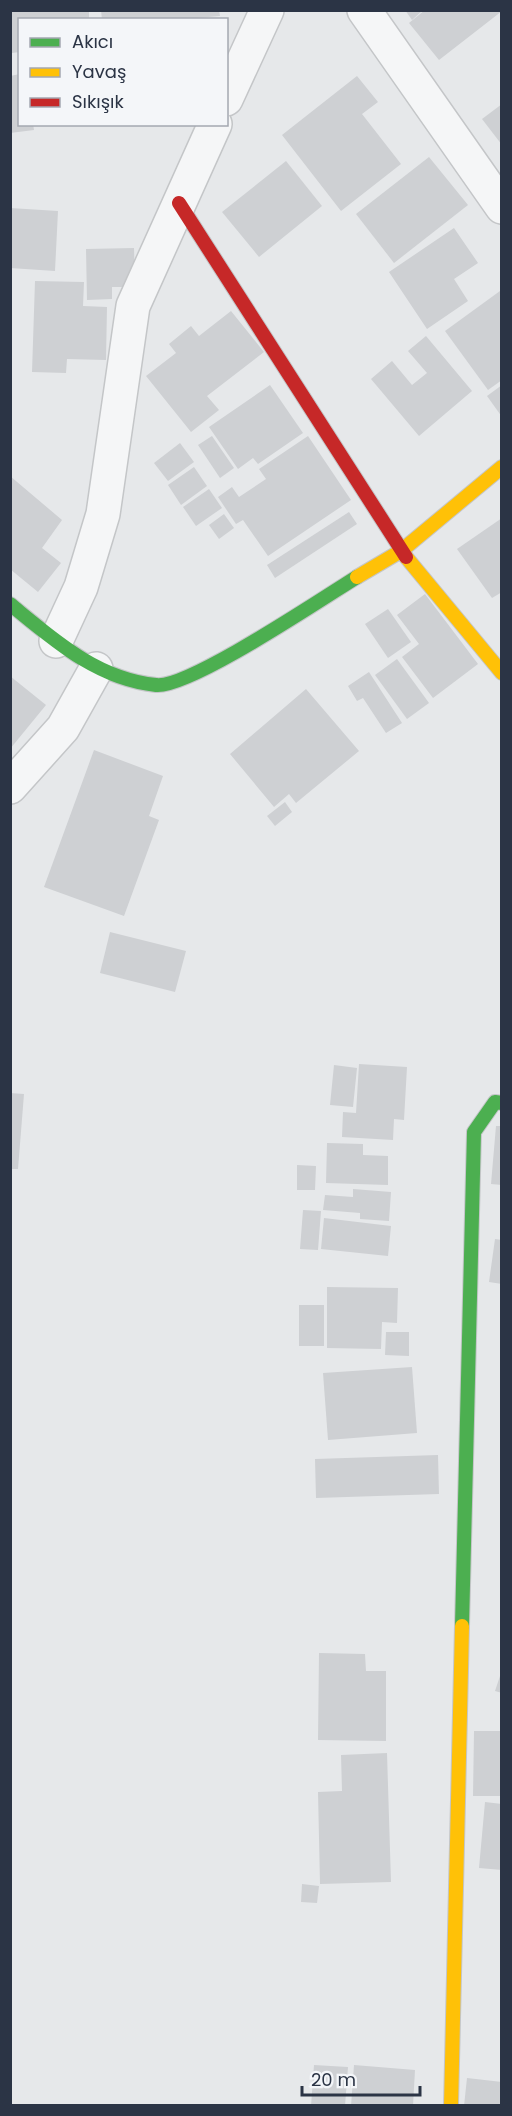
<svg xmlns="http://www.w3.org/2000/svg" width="512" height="2116" font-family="Poppins,sans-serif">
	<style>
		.building { fill: #ced0d3 }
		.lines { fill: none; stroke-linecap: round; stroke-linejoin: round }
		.street-casing { stroke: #c4c6c8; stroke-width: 36 }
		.fast-casing { stroke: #c4c6c8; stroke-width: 16 }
		.slow-casing { stroke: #c4c6c8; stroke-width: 16 }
		.jam-casing { stroke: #c4c6c8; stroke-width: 16 }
		.street { stroke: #f5f6f7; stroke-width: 33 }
		.fast { stroke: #4caf50; stroke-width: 14 }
		.slow { stroke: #ffc107; stroke-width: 14 }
		.jam { stroke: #c62828; stroke-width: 14 }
	</style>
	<rect width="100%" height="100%" fill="#e6e8ea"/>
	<g class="building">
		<polygon points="10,10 89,10 89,20 20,20 20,52 12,53"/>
		<polygon points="101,10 219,10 220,16 175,20 102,20"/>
		<polygon points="405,10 423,10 412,20"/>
		<polygon points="425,10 502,10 502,11 439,60 409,23"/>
		<polygon points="20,74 20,124 33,124 34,130 10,133 10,76"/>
		<polygon points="357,76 378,102 362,114 401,164 341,211 282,135"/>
		<polygon points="502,104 502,145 482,119"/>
		<polygon points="429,157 468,205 394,263 356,214"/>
		<polygon points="286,161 322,206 259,257 222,212"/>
		<polygon points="10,208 58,211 55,271 10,268"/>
		<polygon points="454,228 478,263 454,279 468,301 427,329 389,272"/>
		<polygon points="134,248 135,287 112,287 112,299 87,300 86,249"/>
		<polygon points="35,281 84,282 83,306 107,307 106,360 67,359 66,373 32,372"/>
		<polygon points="500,291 502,380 488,390 445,331"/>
		<polygon points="231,311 264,352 207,396 219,410 191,432 146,376 176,353 169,344 191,326 199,336"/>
		<polygon points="426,336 472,391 419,436 371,379 392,361 412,385 427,373 408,351"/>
		<polygon points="270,385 303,433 258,464 253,458 238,469 209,427"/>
		<polygon points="502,385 502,417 487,396"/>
		<polygon points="212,436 234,468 220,478 198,445"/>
		<polygon points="308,436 351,500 268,556 243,520 236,524 218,497 232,487 239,497 266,479 259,469"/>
		<polygon points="180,443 194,462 168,481 154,463"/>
		<polygon points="194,467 207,486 181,505 168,485"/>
		<polygon points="10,476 62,520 42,548 61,563 38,592 10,569"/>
		<polygon points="209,489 222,508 196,526 183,507"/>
		<polygon points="349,512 357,524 275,578 267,565"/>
		<polygon points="224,514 234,528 219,539 209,525"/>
		<polygon points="502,518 502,592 492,598 457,549"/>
		<polygon points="425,594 478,664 433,698 402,657 419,644 397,615"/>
		<polygon points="388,609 411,642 388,658 365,624"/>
		<polygon points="397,659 429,703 407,719 375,675"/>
		<polygon points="369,672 402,723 386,733 363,698 357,701 348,686"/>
		<polygon points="10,676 46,705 10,749"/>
		<polygon points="306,689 359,751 296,803 289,794 274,807 230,754"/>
		<polygon points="94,750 163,776 149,816 159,820 124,916 44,887"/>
		<polygon points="285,802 292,812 275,826 267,816"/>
		<polygon points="110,932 186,951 175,992 100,973"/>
		<polygon points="359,1064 407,1067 404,1120 394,1119 393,1140 342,1137 343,1112 356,1113"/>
		<polygon points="334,1065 357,1068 353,1107 330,1105"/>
		<polygon points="10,1093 24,1094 18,1169 10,1169"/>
		<polygon points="496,1126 502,1126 502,1185 491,1184"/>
		<polygon points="327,1143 363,1144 363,1155 388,1156 388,1185 326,1183"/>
		<polygon points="297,1165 316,1166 315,1190 297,1190"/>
		<polygon points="353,1189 391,1192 389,1221 360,1219 360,1213 323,1210 325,1195 353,1197"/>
		<polygon points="303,1210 321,1211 318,1250 300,1249"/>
		<polygon points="324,1218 391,1226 388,1256 321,1249"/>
		<polygon points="495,1239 502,1240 502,1284 489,1282"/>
		<polygon points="327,1287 398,1288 397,1323 382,1322 381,1349 327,1348"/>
		<rect x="299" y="1305" width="25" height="41"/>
		<polygon points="386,1332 409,1332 409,1356 385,1355"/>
		<polygon points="412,1367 417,1433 328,1440 323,1373"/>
		<polygon points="438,1455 439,1494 316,1498 315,1459"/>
		<polygon points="319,1653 365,1654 366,1671 386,1671 386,1741 318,1740"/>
		<polygon points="501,1673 502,1673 502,1693 495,1691"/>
		<polygon points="474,1731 502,1731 502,1796 473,1796"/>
		<polygon points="387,1753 391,1882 320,1884 318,1792 342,1791 341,1755"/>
		<polygon points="485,1802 502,1804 502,1870 479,1868"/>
		<polygon points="302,1884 319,1886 317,1903 301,1902"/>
		<polygon points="314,2065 348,2067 345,2106 311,2106"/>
		<polygon points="354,2065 415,2070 413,2106 351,2106"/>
		<polygon points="467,2078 502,2082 502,2106 464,2106"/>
	</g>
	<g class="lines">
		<defs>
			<g id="street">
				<polyline points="364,10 502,207"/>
				<polyline points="226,99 267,10"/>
				<polyline points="56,641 81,587 103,514 133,306 215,124"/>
				<polyline points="10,787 63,728 96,669"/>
			</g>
			<g id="fast">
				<path d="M10 604C54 640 97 679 156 685 188 689 323 598 357 577"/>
				<polyline points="462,1626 474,1132 495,1102 502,1103"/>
			</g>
			<g id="slow">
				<polyline points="406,557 502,673"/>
				<polyline points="357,577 401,551 502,467"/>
				<polyline points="451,2106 462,1626"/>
			</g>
			<polyline id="jam" points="179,203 406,557"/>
		</defs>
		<use href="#street" class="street-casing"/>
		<use href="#fast" class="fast-casing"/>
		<use href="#slow" class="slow-casing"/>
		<use href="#jam" class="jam-casing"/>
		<use href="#street" class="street"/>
		<use href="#fast" class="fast"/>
		<use href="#slow" class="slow"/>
		<use href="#jam" class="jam"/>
	</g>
	<rect width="512" height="2116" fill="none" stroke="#2b3445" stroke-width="24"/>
	<rect x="18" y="18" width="210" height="108" fill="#f4f6f9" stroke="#a4a8b1" stroke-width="1.5"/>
	<rect x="30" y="38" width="30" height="9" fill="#4caf50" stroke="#a4a8b1" stroke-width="1.5"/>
	<text x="72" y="48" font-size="18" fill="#2b3445">Akıcı</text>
	<rect x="30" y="68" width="30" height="9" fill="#ffc107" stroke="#a4a8b1" stroke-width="1.5"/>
	<text x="72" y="78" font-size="18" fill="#2b3445">Yavaş</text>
	<rect x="30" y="98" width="30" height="9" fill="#c62828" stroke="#a4a8b1" stroke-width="1.5"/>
	<text x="72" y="108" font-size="18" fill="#2b3445">Sıkışık</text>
	<path d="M302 2086v9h118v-9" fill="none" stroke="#2b3445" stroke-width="3"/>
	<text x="311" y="2086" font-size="18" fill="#2b3445" stroke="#f4f6f9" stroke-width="4.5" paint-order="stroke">20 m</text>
</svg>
